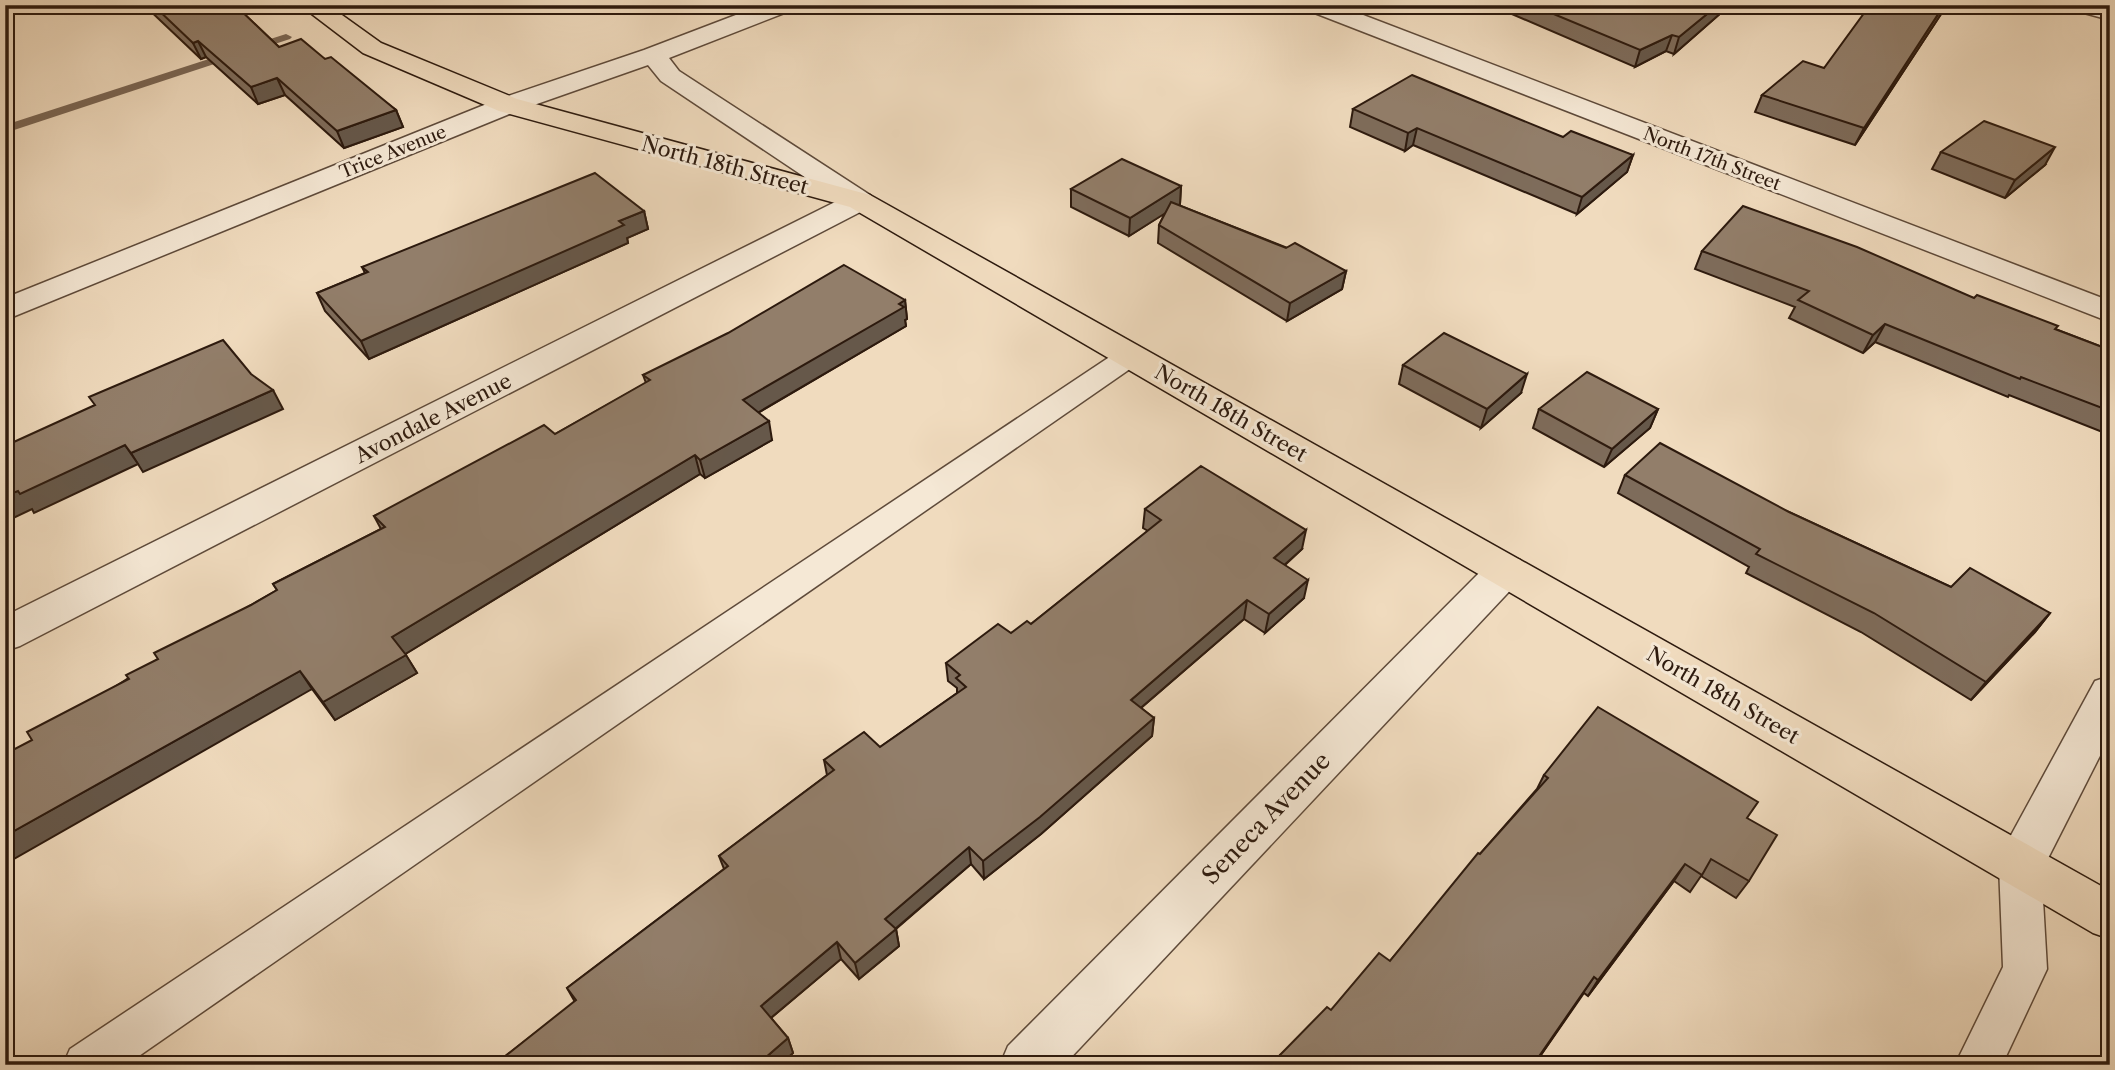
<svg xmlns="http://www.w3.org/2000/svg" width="2115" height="1070" font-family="'Libre Caslon Text',serif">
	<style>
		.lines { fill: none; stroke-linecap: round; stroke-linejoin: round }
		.stream { fill: #7a6654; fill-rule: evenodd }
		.lane-casing { stroke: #5e4a3a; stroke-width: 3 }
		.street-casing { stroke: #5e4a3a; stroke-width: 3 }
		.primary-casing { stroke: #2d1a0e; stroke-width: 3 }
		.lane { fill: #f5e8d5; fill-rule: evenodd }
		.street { fill: #f5e8d5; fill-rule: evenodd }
		.primary { fill: #f0dbbe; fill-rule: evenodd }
		.wall { fill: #7e6c5b; stroke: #2d1a0e; stroke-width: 2 }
		.shaded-wall { fill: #66584a; stroke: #2d1a0e; stroke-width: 2 }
		.building { fill: #927e6a; stroke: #2d1a0e; stroke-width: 2 }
		.labels { text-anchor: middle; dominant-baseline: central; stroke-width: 6; stroke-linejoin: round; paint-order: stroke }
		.far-street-label { font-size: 18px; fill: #2d1a0e; stroke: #f5e8d5 }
		.street-label { font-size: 21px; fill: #2d1a0e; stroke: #f5e8d5 }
		.near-street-label { font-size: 24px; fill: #2d1a0e; stroke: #f5e8d5 }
	</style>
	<rect width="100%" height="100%" fill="#f0dbbe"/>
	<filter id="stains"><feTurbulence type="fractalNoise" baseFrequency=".00286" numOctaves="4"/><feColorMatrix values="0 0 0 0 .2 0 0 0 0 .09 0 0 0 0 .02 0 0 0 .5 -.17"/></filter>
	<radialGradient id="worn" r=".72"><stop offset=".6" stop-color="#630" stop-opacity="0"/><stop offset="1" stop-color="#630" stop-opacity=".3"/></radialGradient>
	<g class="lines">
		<polygon class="stream" points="286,34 292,37 290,39 5,133 5,125"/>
		<defs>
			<g id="lane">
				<polygon points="1130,347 1140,350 1144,356 1140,362 126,1065 63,1065 70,1049 1120,350"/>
				<polygon points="2020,847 2035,852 2041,865 2047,969 2002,1065 1955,1065 2003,967 1999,865 2005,852"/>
			</g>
			<g id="street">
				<polygon points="762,5 796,5 792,10 669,58 679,71 870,195 875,201 870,207 20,646 5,651 5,616 839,200 661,81 648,65 517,111 5,320 5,298 499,99 644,50"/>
				<polygon points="1303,5 1337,5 2110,301 2110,322 1307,10"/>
				<polygon points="2069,5 2110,6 2110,20 2073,10"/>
				<polygon points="1506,555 1520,560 1526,570 1520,580 1064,1065 1000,1065 1008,1046 1492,560"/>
				<polygon points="2110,676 2110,736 2037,880 2020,886 2003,880 1996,865 2003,850 2095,681"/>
			</g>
			<polygon id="primary" points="300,5 328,5 381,43 517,99 870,195 2110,891 2110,939 2093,933 850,207 499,111 363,53"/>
		</defs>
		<use href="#lane" class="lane-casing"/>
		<use href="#street" class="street-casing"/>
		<use href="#primary" class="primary-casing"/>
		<use href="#lane" class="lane"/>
		<use href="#street" class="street"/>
		<use href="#primary" class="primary"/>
	</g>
	<g class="wall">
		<polygon points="144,5 235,5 279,47 325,59 396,110 403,127 344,148 285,95 258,104 206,57 201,59"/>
		<polygon points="1491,5 1730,5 1674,54 1666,51 1635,67"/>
		<polygon points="1947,5 1855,145 1755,112 1762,95 1824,68"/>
		<polygon points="1353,109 1563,137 1633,155 1627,172 1577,214 1413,145 1405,151 1350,127"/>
		<polygon points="1941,152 2045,165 2005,198 1932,169"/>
		<polygon points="1181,186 1180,204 1178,205 1346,271 1342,289 1287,321 1158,243 1159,225 1165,213 1129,236 1071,207 1071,189"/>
		<polygon points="644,211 648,229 627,238 628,243 369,359 325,311 317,293 365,273 362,267"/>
		<polygon points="1702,251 1974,298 2110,350 2110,435 2009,395 2008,397 1875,342 1863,353 1789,318 1795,307 1695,269"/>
		<polygon points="905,300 907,319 905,320 906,326 758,413 772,440 705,478 700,474 405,654 417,673 335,720 312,689 32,740 158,659 277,590 273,584 381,529 374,516 555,434 646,383 643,375"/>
		<polygon points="1403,365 1521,393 1481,428 1399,384"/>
		<polygon points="1539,409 1658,409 1650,428 1604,467 1533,428"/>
		<polygon points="1625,475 1789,512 1951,587 2050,613 2035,632 1971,700 1861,632 1746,573 1749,567 1618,493"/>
		<polygon points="1145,509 1302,549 1285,565 1304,598 1265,633 1244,619 1141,708 1154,718 1152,736 1041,834 984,879 971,864 896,929 899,946 859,979 841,959 771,1018 788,1038 793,1053 780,1065 494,1065 575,1002 567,988 724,869 719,856 827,775 824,760 880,747 957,693 957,688 948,681 946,663 1031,624 1148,531 1143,528"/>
		<polygon points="1544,775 1747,818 1749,881 1736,898 1701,876 1690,892 1674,881 1588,996 1584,993 1534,1065 1277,1065 1280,1055 1390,961 1480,854 1537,789"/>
	</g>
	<g class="shaded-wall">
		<polygon points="1718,5 1730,5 1674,54 1679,37"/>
		<polygon points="1944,5 1947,5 1855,145 1864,128"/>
		<polygon points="1672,35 1666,51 1635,67 1640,50"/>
		<polygon points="198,41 206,57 201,59 193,43"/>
		<polygon points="277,78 285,95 258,104 251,87"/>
		<polygon points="396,110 403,127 344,148 337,131"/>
		<polygon points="1417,128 1413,145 1405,151 1408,133"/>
		<polygon points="2055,147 2045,165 2005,198 2015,180"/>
		<polygon points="1633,155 1627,172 1577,214 1582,197"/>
		<polygon points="1181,186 1180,204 1129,236 1130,218"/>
		<polygon points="644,211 648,229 627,238 628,243 369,359 361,341 619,221"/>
		<polygon points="1346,271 1342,289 1287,321 1290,303"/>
		<polygon points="905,300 907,319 905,320 906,326 747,419 743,400"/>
		<polygon points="1885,324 1875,342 1863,353 1873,335"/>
		<polygon points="1527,374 1521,393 1481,428 1487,409"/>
		<polygon points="273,390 283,409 143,472 131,453"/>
		<polygon points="1658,409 1650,428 1604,467 1612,449"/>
		<polygon points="769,421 772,440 705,478 700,460"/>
		<polygon points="125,445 138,464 34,513 32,509 5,522 5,496"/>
		<polygon points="695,455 700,474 402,656 392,637"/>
		<polygon points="1306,530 1302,549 1271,577 1274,558"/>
		<polygon points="1308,580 1304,598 1265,633 1269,614"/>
		<polygon points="1247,600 1244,619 1129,718 1131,700"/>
		<polygon points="2050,613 2035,632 1971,700 1986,682"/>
		<polygon points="406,655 417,673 335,720 323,702"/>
		<polygon points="300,671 312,689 5,864 5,836"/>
		<polygon points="1154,718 1152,736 1041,834 984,879 983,861"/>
		<polygon points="969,847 971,864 888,935 885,919"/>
		<polygon points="1685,864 1674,881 1588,996 1598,980"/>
		<polygon points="896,929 899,946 859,979 855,963"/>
		<polygon points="837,942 841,959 766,1022 761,1006"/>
		<polygon points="1594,977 1534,1065 1533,1065"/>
		<polygon points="788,1038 793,1053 780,1065 757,1065"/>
	</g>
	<g class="building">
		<polygon points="153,5 235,5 279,47 301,39 325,59 331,57 396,110 337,131 277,78 251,87 198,41 193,43"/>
		<polygon points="1532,5 1718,5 1679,37 1672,35 1640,50"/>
		<polygon points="1870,5 1944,5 1864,128 1762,95 1803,61 1824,68"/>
		<polygon points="1412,75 1563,137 1571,131 1633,155 1582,197 1417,128 1408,133 1353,109"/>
		<polygon points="1984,121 2055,147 2015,180 1941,152"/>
		<polygon points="1122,159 1181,186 1130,218 1071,189"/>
		<polygon points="595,173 644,211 619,221 624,225 361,341 317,293 368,272 362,267"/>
		<polygon points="1171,202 1286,248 1295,243 1346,271 1290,303 1159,225"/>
		<polygon points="1743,206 1857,247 1974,298 1977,295 2058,326 2055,329 2110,350 2110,411 2021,377 2020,379 1885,324 1873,335 1798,300 1809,291 1702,251"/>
		<polygon points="844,265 905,300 899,304 904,307 743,400 769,421 700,460 695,455 392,637 406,655 323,702 300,671 5,836 5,754 32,740 27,732 129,679 126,675 158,659 154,653 251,605 277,590 273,584 385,527 374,516 544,425 555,434 650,380 643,375 728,333"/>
		<polygon points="1444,333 1527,374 1487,409 1403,365"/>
		<polygon points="223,340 251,374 273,390 131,453 125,445 20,494 18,491 5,496 5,446 95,405 89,397"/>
		<polygon points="1587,372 1658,409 1612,449 1539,409"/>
		<polygon points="1660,443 1789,512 1951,587 1970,568 2050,613 1986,682 1874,613 1756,554 1760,549 1625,475"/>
		<polygon points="1201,466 1306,530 1274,558 1308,580 1269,614 1247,600 1131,700 1154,718 1040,817 983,861 969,847 885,919 896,929 855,963 837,942 761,1006 788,1038 757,1065 494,1065 576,1000 567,988 728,866 719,856 834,770 824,760 864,732 880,747 966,687 956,678 960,675 946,663 998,624 1011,633 1027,621 1031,624 1161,520 1145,509"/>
		<polygon points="1598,707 1758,802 1747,818 1777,835 1749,881 1711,859 1702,875 1685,864 1598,980 1594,977 1533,1065 1292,1065 1280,1055 1327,1007 1331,1010 1379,953 1390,961 1478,853 1480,854 1548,778 1544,775"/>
	</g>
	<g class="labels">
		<g class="far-street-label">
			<text transform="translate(393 152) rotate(-22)">Trice Avenue</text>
			<text transform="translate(1712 159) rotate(21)">North 17th Street</text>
		</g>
		<g class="street-label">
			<text transform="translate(725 165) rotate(15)">North 18th Street</text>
			<text transform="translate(1231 413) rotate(30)">North 18th Street</text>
			<text transform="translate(433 418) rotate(-27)">Avondale Avenue</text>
			<text transform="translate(1723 695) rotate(30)">North 18th Street</text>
		</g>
		<g class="near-street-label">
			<text transform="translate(1266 818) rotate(-46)">Seneca Avenue</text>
		</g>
	</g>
	<rect width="2115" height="1070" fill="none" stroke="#f0dbbe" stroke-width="28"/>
	<rect x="7" y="7" width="2101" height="1056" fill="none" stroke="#2d1a0e" stroke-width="3.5"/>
	<rect x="14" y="14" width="2087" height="1042" fill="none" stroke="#2d1a0e" stroke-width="2"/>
	<rect width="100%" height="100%" filter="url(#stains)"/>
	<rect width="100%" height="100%" fill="url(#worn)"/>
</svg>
